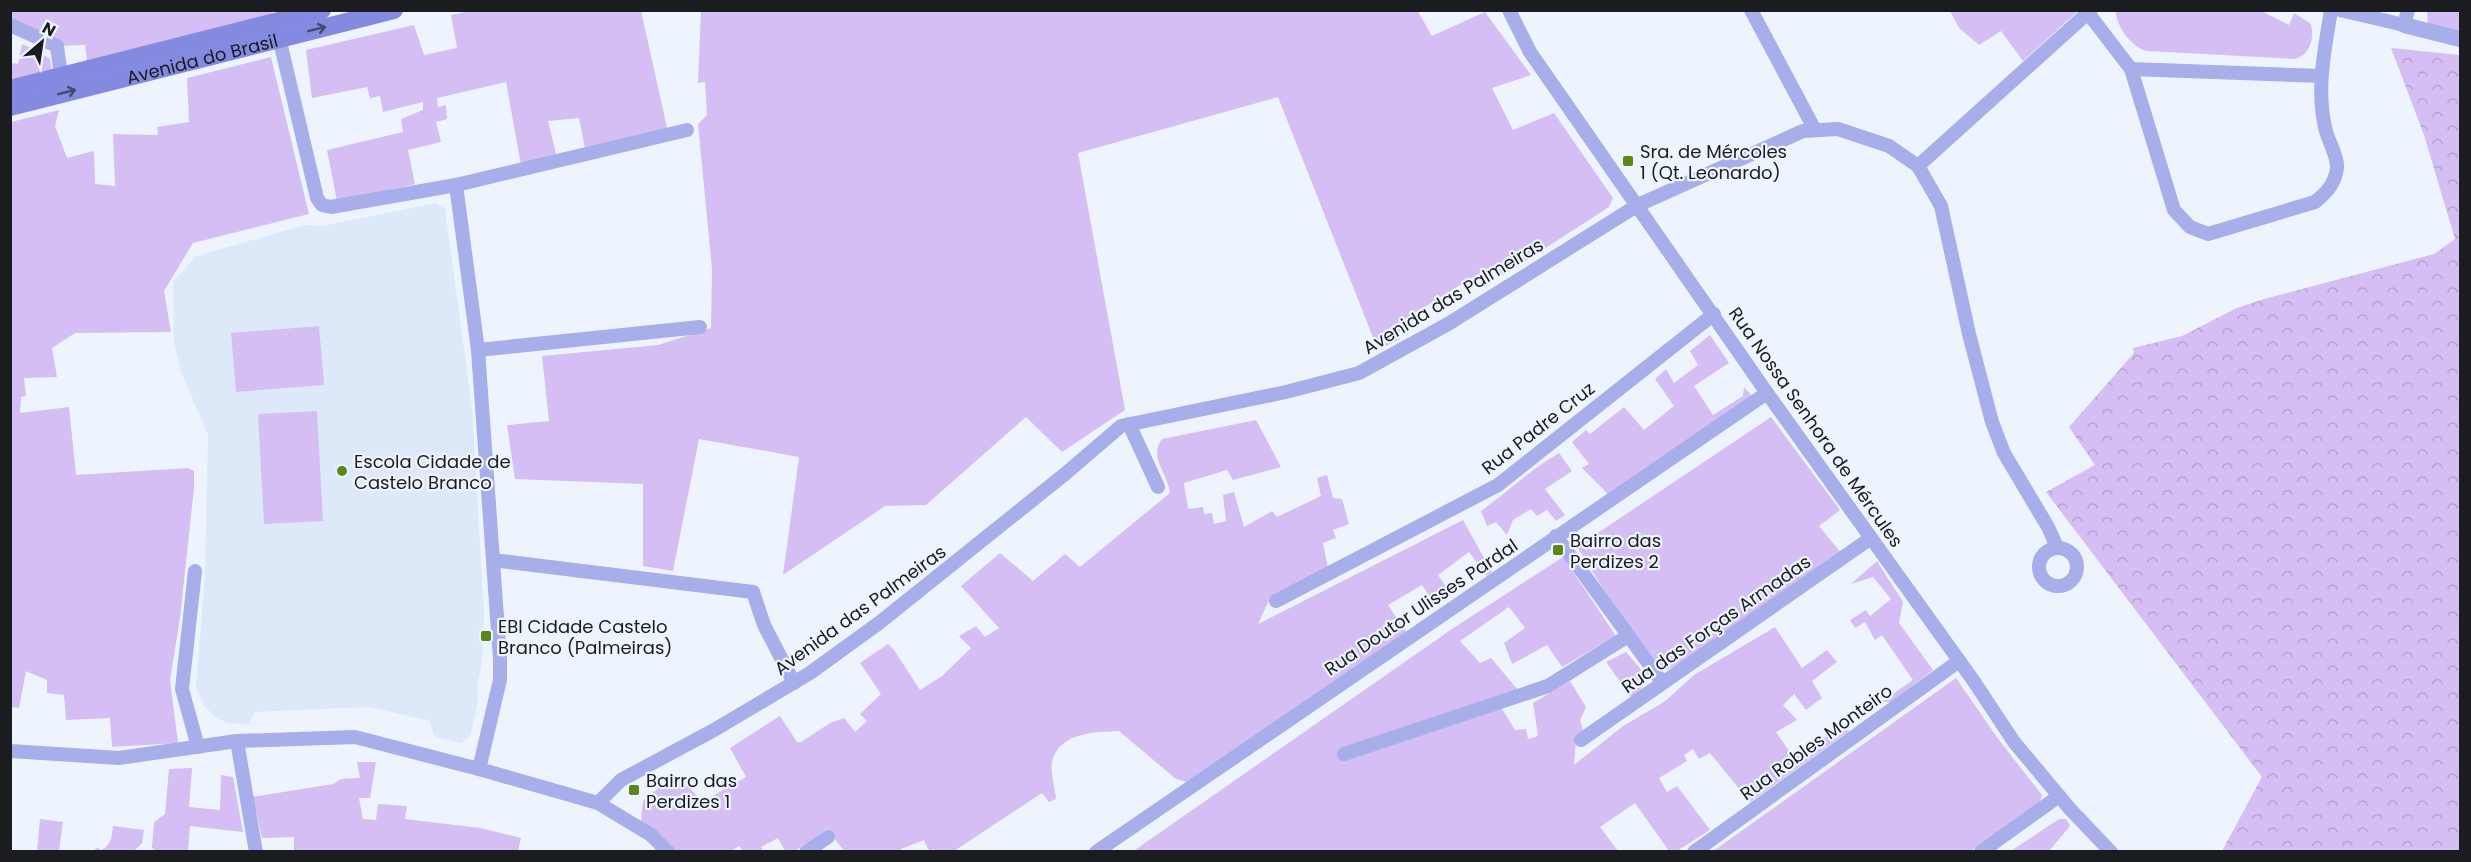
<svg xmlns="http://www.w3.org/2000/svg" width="2471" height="862" font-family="Poppins,sans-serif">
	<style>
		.built { fill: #dde9f8 }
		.green { fill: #d4bef3 }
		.forest { fill: url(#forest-crowns) }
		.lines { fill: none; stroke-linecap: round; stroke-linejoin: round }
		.minor { stroke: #a7aee9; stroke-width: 14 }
		.tertiary { stroke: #a7aee9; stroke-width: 16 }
		.secondary { stroke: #838ae0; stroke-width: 18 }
		.oneway { stroke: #44486c }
		.poi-dot { fill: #5b8716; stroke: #edf4fd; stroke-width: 2 }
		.labels { text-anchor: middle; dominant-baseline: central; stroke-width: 4.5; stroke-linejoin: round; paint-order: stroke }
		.street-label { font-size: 18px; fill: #1a1c1f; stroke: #edf4fd }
		.poi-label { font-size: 18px; fill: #1a1c1f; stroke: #edf4fd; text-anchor: start }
	</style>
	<defs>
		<pattern id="forest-crowns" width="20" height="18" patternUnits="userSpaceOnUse" patternTransform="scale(1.5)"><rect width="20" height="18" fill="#d4bef3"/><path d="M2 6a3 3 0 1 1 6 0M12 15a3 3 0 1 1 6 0" fill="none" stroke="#b5a3d0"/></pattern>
	</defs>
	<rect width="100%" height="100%" fill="#edf4fd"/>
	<polygon class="built" points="436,203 445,209 472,408 484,612 482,661 477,688 478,702 470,736 461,743 434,736 430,721 370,707 255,712 249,724 228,723 218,719 204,706 196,687 205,575 208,435 181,372 174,343 173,282 196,256 305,225 322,226"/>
	<g class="green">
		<polygon points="1417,10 1432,36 1485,12 1531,75 1492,88 1513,130 1554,113 1613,198 1609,207 1504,275 1485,270 1400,322 1400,339 1378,350 1278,97 1078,153 1125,410 1062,452 1026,417 926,505 885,506 783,575 799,457 699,439 673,571 643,566 643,484 515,479 507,425 549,421 542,356 658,345 711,328 712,269 698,124 707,115 705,82 698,83 701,11"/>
		<path d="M2116 10 2261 11 2289 25 2294 13 2311 24C2314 39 2311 54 2295 59L2147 51C2132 48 2115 25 2116 10Z"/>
		<polygon points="10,11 273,11 263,25 88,69 85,45 57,46 11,25"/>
		<polygon points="470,11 641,11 668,132 585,149 579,118 548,121 556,154 521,165 506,82 437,98 438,107 446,105 447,119 436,122 441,142 408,150 415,184 337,201 327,150 403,132 401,119 423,110 423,102 383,112 380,96 370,98 367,87 312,98 306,50 414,25 424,55 457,48 451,15"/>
		<polygon points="1950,11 2078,11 2023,61 2001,31 1979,45 1959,28"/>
		<polygon points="2427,11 2460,11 2460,47 2446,43 2428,25"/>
		<polygon points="22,44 36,50 50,59 52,73 11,83 10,63 18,64"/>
		<polygon points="271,57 309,214 193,243 164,291 171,332 75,333 52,348 57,377 24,378 26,396 21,397 20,413 69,407 76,475 188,468 194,471 194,488 180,618 170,680 178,743 112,747 110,718 66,720 64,695 47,693 47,680 26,671 19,708 11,707 11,122 59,110 55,126 67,158 94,151 95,184 115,186 113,134 158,135 157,127 189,122 187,78"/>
		<polygon points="319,326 324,385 236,392 231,333"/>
		<polygon points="1710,335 1729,363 1694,386 1713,415 1743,396 1744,387 1754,398 1610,496 1582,468 1589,464 1572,442 1586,430 1590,434 1624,407 1644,430 1674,406 1655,379 1666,369 1674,383 1698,365 1690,351"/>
		<polygon points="317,411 323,521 264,524 258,414"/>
		<path d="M1771 417 1840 510 1819 526 1841 553 1679 664 1667 670C1643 660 1594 572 1577 547Z"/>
		<path d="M1256 420 1281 467 1233 480 1227 470 1184 483 1188 509 1203 507 1204 514 1212 513 1214 524 1226 521 1223 495 1234 492 1244 527 1272 511 1277 517 1321 496 1317 478 1327 475 1333 498 1342 499 1349 524 1333 530 1336 538 1323 543 1328 568 1271 596 1258 624 1463 520 1492 572 1487 576 1469 552 1438 575 1452 595 1435 605 1422 585 1388 605 1407 633 1187 782 1176 779 1119 731C1095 732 1059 732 1052 762 1050 772 1055 788 1056 799L1049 802 1042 793 954 851H936L934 849 929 851 924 840 896 851H844L827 829 795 851H785L778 838 761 847 763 851H743L739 846 731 851H674L641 821 643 801 663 784 681 778 702 802 746 777 730 748 780 716 797 742H801L830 723 844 718 855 732 867 721 860 714 881 694 860 663 888 644 894 650 920 690 942 676 971 648 959 636 976 626 985 637 999 628 961 586 1000 553 1033 581 1065 554 1080 567 1170 493C1168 473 1148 458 1162 439Z"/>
		<path d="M1559 453 1572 471 1545 489 1565 515 1556 521 1547 510 1537 516 1531 509 1513 520 1507 535 1496 522 1487 526 1481 511C1508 492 1531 469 1559 453Z"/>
		<polygon points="1563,557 1616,636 1562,667 1547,645 1512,664 1504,643 1525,628 1509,607 1460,641 1480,663 1491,658 1518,690 1496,699 1515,730 1526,729 1528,739 1538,736 1533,703 1570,681 1586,707 1580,720 1583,730 1576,740 1574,765 1623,726 1664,702 1694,675 1775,627 1802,668 1827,650 1837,662 1812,681 1822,698 1806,710 1794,694 1783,705 1797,720 1776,732 1794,758 1845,724 1849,731 1750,802 1710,753 1699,759 1693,749 1684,755 1687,761 1659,778 1667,792 1677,786 1710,830 1677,851 1669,851 1635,803 1600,827 1618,851 1132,852 1452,629"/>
		<polygon points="1877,561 1903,602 1899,623 1933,670 1891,702 1881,702 1913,680 1882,635 1875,640 1865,622 1855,628 1850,620 1866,610 1870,616 1891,599 1873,577 1851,584"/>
		<polygon points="1626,652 1649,679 1642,685 1640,693 1631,697 1606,662"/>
		<polygon points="1956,678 1999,740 2042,795 2039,804 1971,851 1712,852"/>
		<polygon points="357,762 376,762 370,798 359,798 363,819 376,820 378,804 407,806 405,819 480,828 521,838 518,851 294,851 294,837 262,838 253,797 333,784 341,779 360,778"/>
		<polygon points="192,768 189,807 220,810 221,775 233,777 243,832 190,826 188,851 157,851 152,848 154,822 165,814 169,769"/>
		<polygon points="40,819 63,822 59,851 37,851"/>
		<polygon points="2059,819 2066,819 2070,826 2049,851 2011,851"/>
		<path d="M113 826 144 830 142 843 134 851H93L97 848 102 850C111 844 112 837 113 826Z"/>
	</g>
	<polygon class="forest" points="2391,48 2460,55 2460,851 2222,851 2262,777 2046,492 2095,465 2069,427 2134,353 2133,348 2182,336 2237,308 2264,299 2434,254 2455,239 2424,135"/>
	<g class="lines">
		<g class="minor">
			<polyline points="1509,10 1530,52 1767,393 1973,680 2014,742 2070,809 2111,852"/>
			<polyline points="1751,10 1815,130"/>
			<polyline points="2340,10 2404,25 2408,10"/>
			<path d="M2088 13 2131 69 2174 210 2190 227 2208 234 2315 202C2327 192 2335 184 2337 168 2338 155 2327 140 2325 127 2316 88 2325 49 2331 10"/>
			<polyline points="10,25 57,46 61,76"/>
			<polyline points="277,29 317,198 322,205 331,207 456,185 687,130"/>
			<polyline points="2131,69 2321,76"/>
			<polyline points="1918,166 2091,10"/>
			<polyline points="456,185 478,350 500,659 500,680 479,769"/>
			<polyline points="478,350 700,327"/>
			<polyline points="1129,424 1158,487"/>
			<polyline points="1556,536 1662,682"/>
			<circle cx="2058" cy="567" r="19"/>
			<polyline points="493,560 753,592 764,625 794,683"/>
			<polyline points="195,571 182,689 198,747"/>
			<polyline points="1276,601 1498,485 1714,314"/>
			<polyline points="1581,740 1871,538"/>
			<polyline points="237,741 256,852"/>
			<polyline points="10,751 119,758 237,741 355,737 479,769 598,803 651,835 668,852"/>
			<polyline points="1344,754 1548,686 1628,636"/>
			<polyline points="598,803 621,780 714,730 810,673 879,623 1065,474 1121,426 1286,392 1359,373 1448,324 1638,205 1803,131 1838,129 1889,146 1918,166 1941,206 1969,334 1992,422 2004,453 2048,527 2057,547"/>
			<polyline points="806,852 828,837"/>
			<polyline points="1096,852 1767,393"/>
			<polyline points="1694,852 1959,661"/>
			<polyline points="1981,852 2059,796"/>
		</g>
		<polyline class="tertiary" points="2404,25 2460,39"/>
		<g class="secondary">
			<polyline points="10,89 322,10"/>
			<path id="s1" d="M10 107 394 10"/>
		</g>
	</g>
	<defs><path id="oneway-shaft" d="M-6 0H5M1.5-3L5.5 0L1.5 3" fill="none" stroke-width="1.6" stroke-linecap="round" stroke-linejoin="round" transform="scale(1.5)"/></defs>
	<g class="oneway">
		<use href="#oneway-shaft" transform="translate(317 29) rotate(-14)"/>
		<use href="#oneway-shaft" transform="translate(67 92) rotate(-14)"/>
	</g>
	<g class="poi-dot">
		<rect x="1622" y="155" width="12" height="12" rx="3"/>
		<circle cx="342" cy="471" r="6"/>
		<rect x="1552" y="544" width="12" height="12" rx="3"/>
		<rect x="480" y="630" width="12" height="12" rx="3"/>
		<rect x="628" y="784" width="12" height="12" rx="3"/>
	</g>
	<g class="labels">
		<g class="street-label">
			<text stroke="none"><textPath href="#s1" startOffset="198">Avenida do Brasil</textPath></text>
			<text transform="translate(1453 296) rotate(-31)">Avenida das Palmeiras</text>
			<text transform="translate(1816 427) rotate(55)">Rua Nossa Senhora de Mércules</text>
			<text transform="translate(1538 428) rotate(-38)">Rua Padre Cruz</text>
			<text transform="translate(1421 607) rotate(-34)">Rua Doutor Ulisses Pardal</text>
			<text transform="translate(860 610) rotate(-36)">Avenida das Palmeiras</text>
			<text transform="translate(1716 624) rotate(-35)">Rua das Forças Armadas</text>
			<text transform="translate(1816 742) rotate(-36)">Rua Robles Monteiro</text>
		</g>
		<g class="poi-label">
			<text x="1640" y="151">Sra. de Mércoles<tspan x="1640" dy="21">1 (Qt. Leonardo)</tspan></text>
			<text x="354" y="461">Escola Cidade de<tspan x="354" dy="21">Castelo Branco</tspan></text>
			<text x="1570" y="540">Bairro das<tspan x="1570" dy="21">Perdizes 2</tspan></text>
			<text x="498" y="626">EBI Cidade Castelo<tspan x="498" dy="21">Branco (Palmeiras)</tspan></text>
			<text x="646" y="780">Bairro das<tspan x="646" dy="21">Perdizes 1</tspan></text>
		</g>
	</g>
	<rect width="2471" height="862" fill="none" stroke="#1a1c1f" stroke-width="24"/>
	<g transform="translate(42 42) rotate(29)" stroke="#edf4fd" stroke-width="4.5" paint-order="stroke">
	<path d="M0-4.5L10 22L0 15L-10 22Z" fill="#1a1c1f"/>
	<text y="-9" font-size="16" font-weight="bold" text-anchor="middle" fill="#1a1c1f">N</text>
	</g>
</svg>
